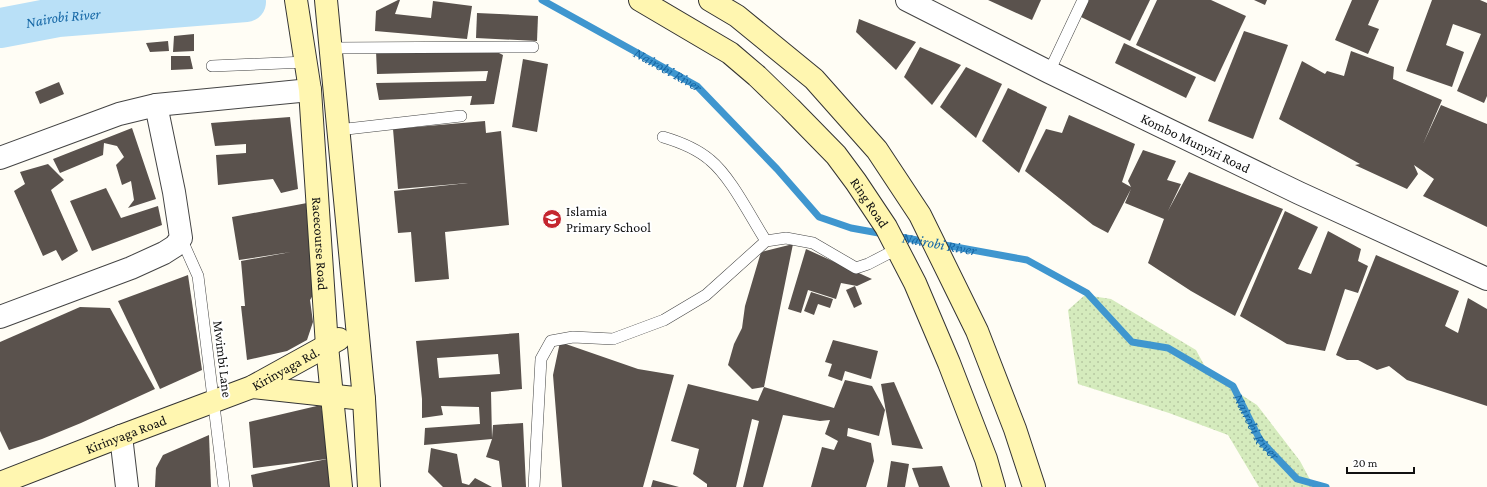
<svg xmlns="http://www.w3.org/2000/svg" width="1487" height="487" font-family="'Crimson Pro',serif">
	<style>
		.grass { fill: url(#grass-dots) }
		.lines { fill: none; stroke-linecap: round; stroke-linejoin: round }
		.stream { stroke: #3f96cf; stroke-width: 7 }
		.river { stroke: #b9e0f7; stroke-width: 40 }
		.building { fill: #5a524d; fill-rule: evenodd }
		.lane-casing { stroke: #444; stroke-width: 12 }
		.street-casing { stroke: #444; stroke-width: 24 }
		.secondary-casing { stroke: #333; stroke-width: 24 }
		.lane { stroke: #fff; stroke-width: 11 }
		.street { stroke: #fff; stroke-width: 22 }
		.secondary { stroke: #fff6b0; stroke-width: 22 }
		.labels { text-anchor: middle; dominant-baseline: central; stroke-width: 4; stroke-linejoin: round; paint-order: stroke }
		.street-label { font-size: 14px; fill: #111; stroke: #fff }
		.poi-label { font-size: 14px; fill: #111; stroke: #fff; text-anchor: start }
		.water-label { font-size: 15px; font-style: italic; fill: #1768a6; stroke: #fff }
	</style>
	<defs>
		<pattern id="grass-dots" width="8" height="8" patternUnits="userSpaceOnUse"><rect width="8" height="8" fill="#d5ebbd"/><path d="M2 2h.1M6 6h.1" fill="none" stroke="#b6c8a1" stroke-width="1.8" stroke-linecap="round"/></pattern>
	</defs>
	<rect width="100%" height="100%" fill="#fffdf5"/>
	<polygon class="grass" points="1085,295 1111,299 1196,350 1209,374 1257,405 1300,461 1314,487 1259,487 1228,435 1169,413 1078,384 1068,310"/>
	<g class="lines">
		<path class="stream" id="s1" d="M542 0 697 86 777 169 819 217 851 228 1027 260 1087 293 1132 342 1168 348 1233 386 1260 440 1297 479 1326 487"/>
		<path class="river" id="s2" d="M0 28 58 17 246 2"/>
	</g>
	<g class="building">
		<polygon points="398,0 400,0 395,14 431,18 433,1 472,6 467,39 375,31 376,11"/>
		<polygon points="988,0 1041,0 1032,20"/>
		<polygon points="1087,0 1150,0 1130,41 1079,16"/>
		<polygon points="1157,0 1211,0 1246,16 1215,82 1136,45"/>
		<polygon points="1254,0 1267,0 1265,5"/>
		<polygon points="1352,0 1379,0 1368,25 1379,29 1368,54 1335,40"/>
		<polygon points="1432,0 1480,0 1487,3 1487,96 1484,103 1457,91 1481,34 1453,24 1446,45 1464,52 1452,87 1406,71"/>
		<polygon points="477,13 538,16 537,41 476,38"/>
		<polygon points="859,19 916,42 896,70 856,32"/>
		<polygon points="1244,31 1288,45 1253,139 1208,121"/>
		<polygon points="194,34 194,51 173,52 174,36"/>
		<polygon points="168,41 169,51 150,52 146,43"/>
		<polygon points="1124,43 1196,77 1186,98 1115,63"/>
		<polygon points="920,47 961,65 932,105 904,77"/>
		<polygon points="493,50 503,55 494,104 470,105 472,96 379,100 376,83 486,81 488,71 377,74 376,51"/>
		<polygon points="1351,51 1394,67 1393,79 1442,100 1423,144 1441,105 1487,124 1487,227 1423,196 1434,179 1414,165 1418,174 1407,189 1355,165 1360,164 1279,119 1302,61 1325,74 1327,71 1344,76"/>
		<polygon points="171,56 190,56 193,69 171,70"/>
		<polygon points="523,59 548,64 537,132 512,127"/>
		<polygon points="966,67 1002,84 976,138 940,107"/>
		<polygon points="59,82 64,94 40,104 35,92"/>
		<polygon points="1008,88 1047,107 1019,173 982,141"/>
		<polygon points="1069,115 1135,144 1122,182 1131,187 1128,181 1143,150 1176,161 1167,180 1181,184 1168,211 1189,172 1283,209 1235,316 1191,291 1148,263 1164,219 1125,203 1131,189 1108,233 1093,225 1025,171 1046,129 1062,133"/>
		<polygon points="290,117 298,189 281,193 273,179 218,185 216,155 246,153 246,144 215,146 211,123"/>
		<polygon points="485,121 486,133 501,131 509,225 445,232 449,279 415,282 411,232 398,233 394,191 468,183 398,189 393,129"/>
		<polygon points="132,128 156,199 128,208 134,200 131,181 122,185 116,165 124,157 117,146 104,143 103,155 60,173 53,159"/>
		<polygon points="48,164 64,180 51,190 78,251 62,261 56,250 43,256 14,191 25,184 20,172"/>
		<polygon points="106,188 121,218 158,206 162,225 92,251 70,201"/>
		<polygon points="307,203 321,282 310,300 313,322 307,340 287,351 247,360 241,306 245,306 241,261 291,252 239,260 232,217"/>
		<polygon points="1285,211 1318,227 1298,269 1311,274 1328,231 1361,249 1358,261 1368,266 1358,293 1345,289 1325,351 1287,344 1240,316"/>
		<polygon points="793,244 764,387 752,389 728,365 734,344 742,328 745,306 761,252"/>
		<polygon points="806,249 872,279 857,286 841,283 836,299 808,290 801,313 788,309"/>
		<polygon points="1376,255 1459,291 1445,326 1458,333 1468,298 1487,309 1487,406 1407,380 1389,366 1377,370 1358,360 1347,360 1336,355"/>
		<polygon points="188,275 202,370 160,389 118,301"/>
		<polygon points="855,286 862,304 854,308 846,290"/>
		<polygon points="811,292 833,299 830,308 818,304 814,315 804,311"/>
		<polygon points="80,307 110,308 155,389 81,423 42,439 9,450 0,431 0,342"/>
		<path d="M519 333 522 389 491 392 492 438 493 425 523 423 526 487H502L499 461 486 457 492 439 424 445 425 428 480 424 479 407 441 406 443 415 422 418V399L416 341ZM498 354 500 374 439 378 437 358Z"/>
		<polygon points="833,340 878,351 871,379 845,371 842,381 828,376 832,364 825,362"/>
		<polygon points="560,342 638,369 674,375 643,487 562,487 553,375"/>
		<polygon points="845,380 872,386 885,410 879,436 848,428 847,436 871,443 874,461 866,487 811,487 822,447 834,450 838,441 825,434 830,420 820,421 783,415 763,487 743,487 759,421 752,419 736,487 707,487 707,484 693,474 699,449 671,441 688,384 758,401 764,387 834,408"/>
		<polygon points="894,382 923,449 892,445 881,384"/>
		<polygon points="321,405 329,459 331,487 253,487 251,475 327,459 253,468 249,422"/>
		<polygon points="209,435 211,487 155,487 156,468 163,455"/>
		<polygon points="431,448 457,454 462,483 469,485 475,478 492,487 443,487 428,472"/>
		<polygon points="891,461 909,464 905,487 887,487"/>
		<polygon points="942,466 950,487 919,487 912,468"/>
		<polygon points="653,480 679,487 651,487"/>
	</g>
	<g class="lines">
		<defs>
			<g id="lane">
				<polyline points="330,48 533,47"/>
				<polyline points="212,66 306,62"/>
				<polyline points="1049,72 1083,0"/>
				<polyline points="338,130 461,116"/>
				<path d="M663 137C680 142 696 148 710 160 731 177 751 218 766 241"/>
				<polyline points="181,238 198,276 224,487"/>
				<polyline points="534,487 541,359 551,341 573,337 613,339 664,320 706,295 766,241 786,238 813,243 856,268 868,264 897,249"/>
			</g>
			<g id="street">
				<path id="s3" d="M907 0 1049 72 1299 193 1487 279"/>
				<polyline points="0,158 119,114 156,105 310,90"/>
				<polyline points="0,317 131,268 164,253 175,246 181,238 174,192 156,105"/>
				<polyline points="121,436 127,487"/>
			</g>
			<g id="secondary">
				<path id="s4" d="M296 0 310 90 327 346 341 487"/>
				<polyline points="326,0 364,399 369,487"/>
				<path id="s5" d="M640 0 730 53 757 76 790 108 836 155 856 182 886 227 915 283 949 363 986 459 994 487"/>
				<polyline points="710,0 737,16 814,79 877,150 920,215 977,331 1015,429 1034,487"/>
				<polyline points="252,387 364,399"/>
				<path id="s6" d="M0 483 121 436 252 387 339 339"/>
			</g>
		</defs>
		<use href="#lane" class="lane-casing"/>
		<use href="#street" class="street-casing"/>
		<use href="#secondary" class="secondary-casing"/>
		<use href="#lane" class="lane"/>
		<use href="#street" class="street"/>
		<use href="#secondary" class="secondary"/>
	</g>
	<defs>
		<symbol id="school-disc" viewBox="-11 -11 22 22"><circle r="9.5" fill="#c4262e" stroke="#fff"/><path d="M0-5L7-2L0 1L-7-2ZM-4 1L0 2.5L4 1V4Q0 6-4 4Z" fill="#fff"/></symbol>
	</defs>
	<g fill-rule="evenodd">
		<use href="#school-disc" x="541" y="208" width="22" height="22"/>
	</g>
	<g class="labels">
		<g class="street-label">
			<text stroke="none"><textPath href="#s3" startOffset="322">Kombo Munyiri Road</textPath></text>
			<text stroke="none"><textPath href="#s5" startOffset="310">Ring Road</textPath></text>
			<text stroke="none"><textPath href="#s4" startOffset="245">Racecourse Road</textPath></text>
			<text transform="translate(223 359) rotate(83)">Mwimbi Lane</text>
			<text stroke="none"><textPath href="#s6" startOffset="308">Kirinyaga Rd.</textPath></text>
			<text stroke="none"><textPath href="#s6" startOffset="135">Kirinyaga Road</textPath></text>
		</g>
		<g class="poi-label">
			<text x="566" y="211">Islamia<tspan x="566" dy="16">Primary School</tspan></text>
		</g>
		<g class="water-label">
			<text stroke="none"><textPath href="#s2" startOffset="64">Nairobi River</textPath></text>
			<text stroke="none"><textPath href="#s1" startOffset="144">Nairobi River</textPath></text>
			<text stroke="none"><textPath href="#s1" startOffset="480">Nairobi River</textPath></text>
			<text stroke="none"><textPath href="#s1" startOffset="863">Nairobi River</textPath></text>
		</g>
	</g>
	<path d="M1347 467v6h67v-6" fill="none" stroke="#111111" stroke-width="2"/>
	<text x="1353" y="467" font-size="12" fill="#111111" stroke="#ffffff" stroke-width="3" paint-order="stroke">20 m</text>
</svg>
